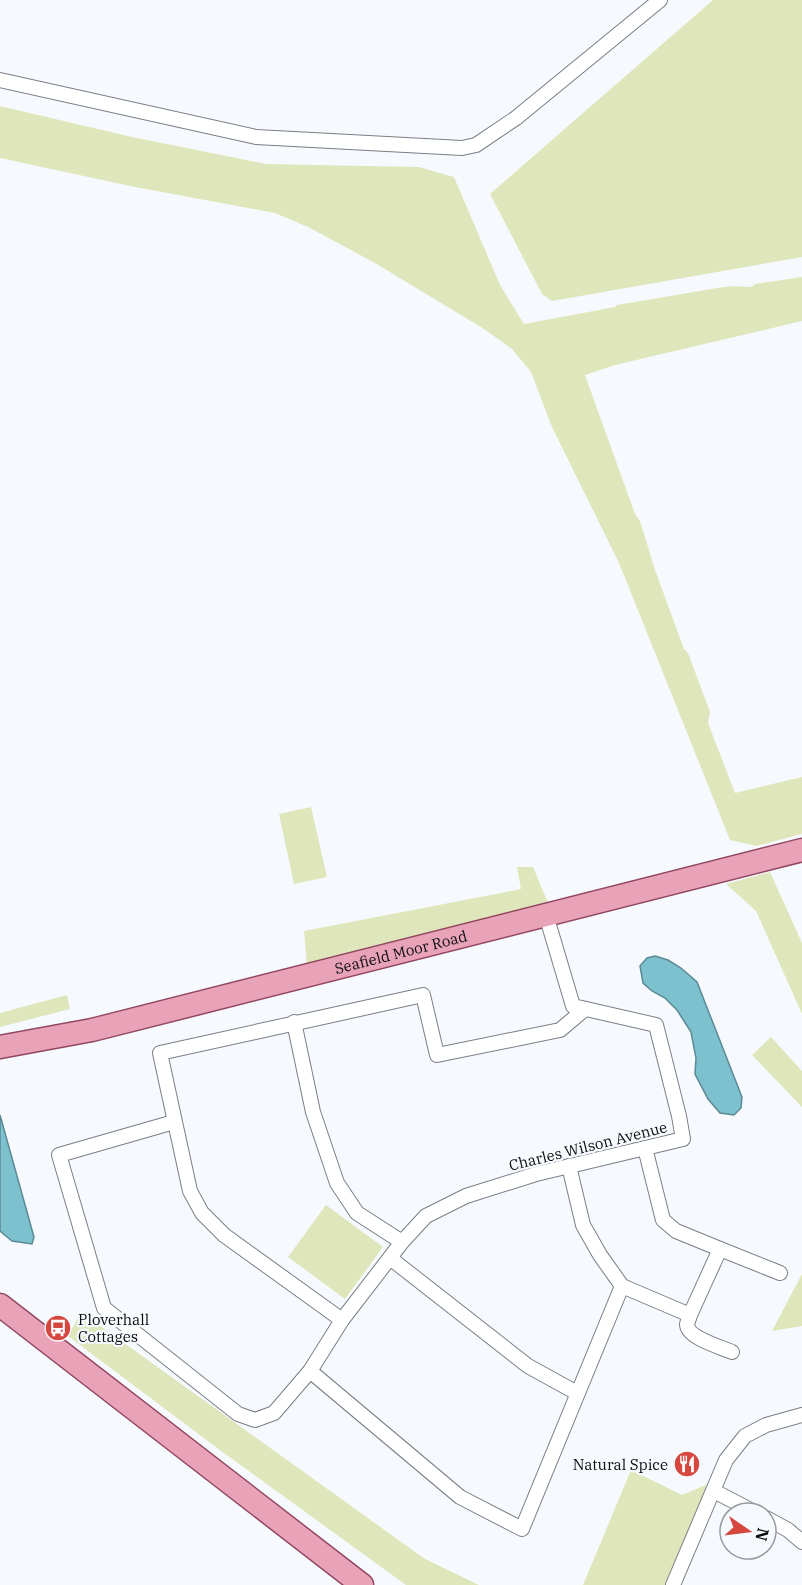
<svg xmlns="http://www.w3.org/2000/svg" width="802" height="1585" font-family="'IBM Plex Serif',serif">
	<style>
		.green { fill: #dfe6bb }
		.water { fill: #7dc0ce; stroke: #5b8a95; stroke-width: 1.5 }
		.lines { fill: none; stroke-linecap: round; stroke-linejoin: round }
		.minor-casing { stroke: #797f85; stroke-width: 16 }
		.primary-casing { stroke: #924760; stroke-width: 25 }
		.minor { stroke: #fff; stroke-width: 14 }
		.primary { stroke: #e9a3b9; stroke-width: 22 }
		.labels { text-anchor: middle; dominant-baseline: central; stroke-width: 4.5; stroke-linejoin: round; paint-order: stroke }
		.street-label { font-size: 15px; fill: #0b0d0f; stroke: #f6fafe }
		.poi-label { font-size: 15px; fill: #0b0d0f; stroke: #f6fafe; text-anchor: start }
	</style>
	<rect width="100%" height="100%" fill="#f6fafe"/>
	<g class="green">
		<polygon points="713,0 802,0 802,257 552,301 542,294 490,194"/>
		<polygon points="0,106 132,137 266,164 419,167 454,177 500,285 524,324 615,307 617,305 717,288 733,286 752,287 755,284 802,277 802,321 615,365 585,375 635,514 640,521 655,570 684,649 688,653 710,712 708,723 735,793 802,777 802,834 756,846 730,840 619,563 552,427 531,372 512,349 484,329 375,263 308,227 275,213 135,187 0,158"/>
		<polygon points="311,807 327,877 294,884 279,814"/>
		<polygon points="517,867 533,867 548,903 307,966 304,931 521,889"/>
		<polygon points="770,872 802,943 802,1014 756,911 726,884"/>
		<polygon points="67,995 70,1009 0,1027 0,1013"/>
		<polygon points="771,1037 802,1071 802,1107 752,1055"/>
		<polygon points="326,1205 383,1247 345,1299 288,1257"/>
		<polygon points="802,1274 802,1326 772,1331"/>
		<polygon points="81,1312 425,1559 479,1585 406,1585 217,1448 68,1336"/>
		<polygon points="631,1470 682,1495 708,1484 707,1495 667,1585 583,1585"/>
	</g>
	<g class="water">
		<polygon points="655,956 668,960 681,968 697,982 742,1097 741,1108 734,1115 720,1113 708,1099 695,1074 696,1058 691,1032 677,1010 665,998 652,991 643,983 640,966 647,958"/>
		<polygon points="0,1115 34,1237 32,1244 12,1241 0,1231"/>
	</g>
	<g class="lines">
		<defs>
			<g id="minor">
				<polyline points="0,80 256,137 462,148 476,145 516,118 660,0"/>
				<polyline points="294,1022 313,1112 337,1183 357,1213 402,1242"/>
				<polyline points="174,1122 59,1155 104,1308 238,1414 255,1420 274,1413 310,1371 342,1320 402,1242 426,1216 466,1196 536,1174 683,1139 679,1116 656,1025 573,1006 546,915"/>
				<polyline points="569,1166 583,1225 600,1255 622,1286 690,1315 720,1249 676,1231 663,1220 645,1148"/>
				<polyline points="720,1249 780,1273"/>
				<polyline points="390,1258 528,1366 577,1393"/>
				<path d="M690 1315C690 1316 687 1324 687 1324 687 1338 721 1347 732 1352"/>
				<polyline points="342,1320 224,1235 202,1213 190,1191 160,1053 423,995 437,1055 560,1030 585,1009"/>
				<polyline points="310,1371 460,1497 522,1529 622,1286"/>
				<polyline points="714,1491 756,1513"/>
				<polyline points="766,1518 788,1530 802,1542"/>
				<polyline points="673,1585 726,1460 745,1436 766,1425 802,1415"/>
			</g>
			<g id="primary">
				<path id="s1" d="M0 1047 92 1030 802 850"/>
				<polyline points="0,1305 362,1585"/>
			</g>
		</defs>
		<use href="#minor" class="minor-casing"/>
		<use href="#primary" class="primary-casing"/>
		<use href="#minor" class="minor"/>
		<use href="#primary" class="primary"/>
	</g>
	<defs>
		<symbol id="bus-disc" viewBox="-11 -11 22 22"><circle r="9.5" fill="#d6483f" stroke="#f6fafe"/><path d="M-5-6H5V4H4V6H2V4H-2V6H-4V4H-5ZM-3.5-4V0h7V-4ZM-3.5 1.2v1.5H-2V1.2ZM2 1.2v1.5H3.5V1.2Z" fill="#fff"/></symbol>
		<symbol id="restaurant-disc" viewBox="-11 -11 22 22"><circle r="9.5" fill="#d6483f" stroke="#f6fafe"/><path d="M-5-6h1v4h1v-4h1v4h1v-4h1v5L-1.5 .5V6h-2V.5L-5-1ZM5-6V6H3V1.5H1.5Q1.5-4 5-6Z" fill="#fff"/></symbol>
	</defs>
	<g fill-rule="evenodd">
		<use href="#bus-disc" x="43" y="1313" width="30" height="30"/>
		<use href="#restaurant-disc" x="672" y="1449" width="30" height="30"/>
	</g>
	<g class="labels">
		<g class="street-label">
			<text stroke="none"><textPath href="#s1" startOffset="412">Seafield Moor Road</textPath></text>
			<text transform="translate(588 1146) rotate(-14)">Charles Wilson Avenue</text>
		</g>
		<g class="poi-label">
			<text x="78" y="1319">Ploverhall<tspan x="78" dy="17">Cottages</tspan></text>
			<text x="668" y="1464" text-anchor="end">Natural Spice</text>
		</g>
	</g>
	<g transform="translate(748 1531) rotate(104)"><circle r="28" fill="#f6fafe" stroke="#989b9e" stroke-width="1.5"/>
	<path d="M0-4.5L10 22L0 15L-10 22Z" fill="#d6483f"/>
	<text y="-9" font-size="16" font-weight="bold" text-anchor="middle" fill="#0b0d0f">N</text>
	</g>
</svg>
